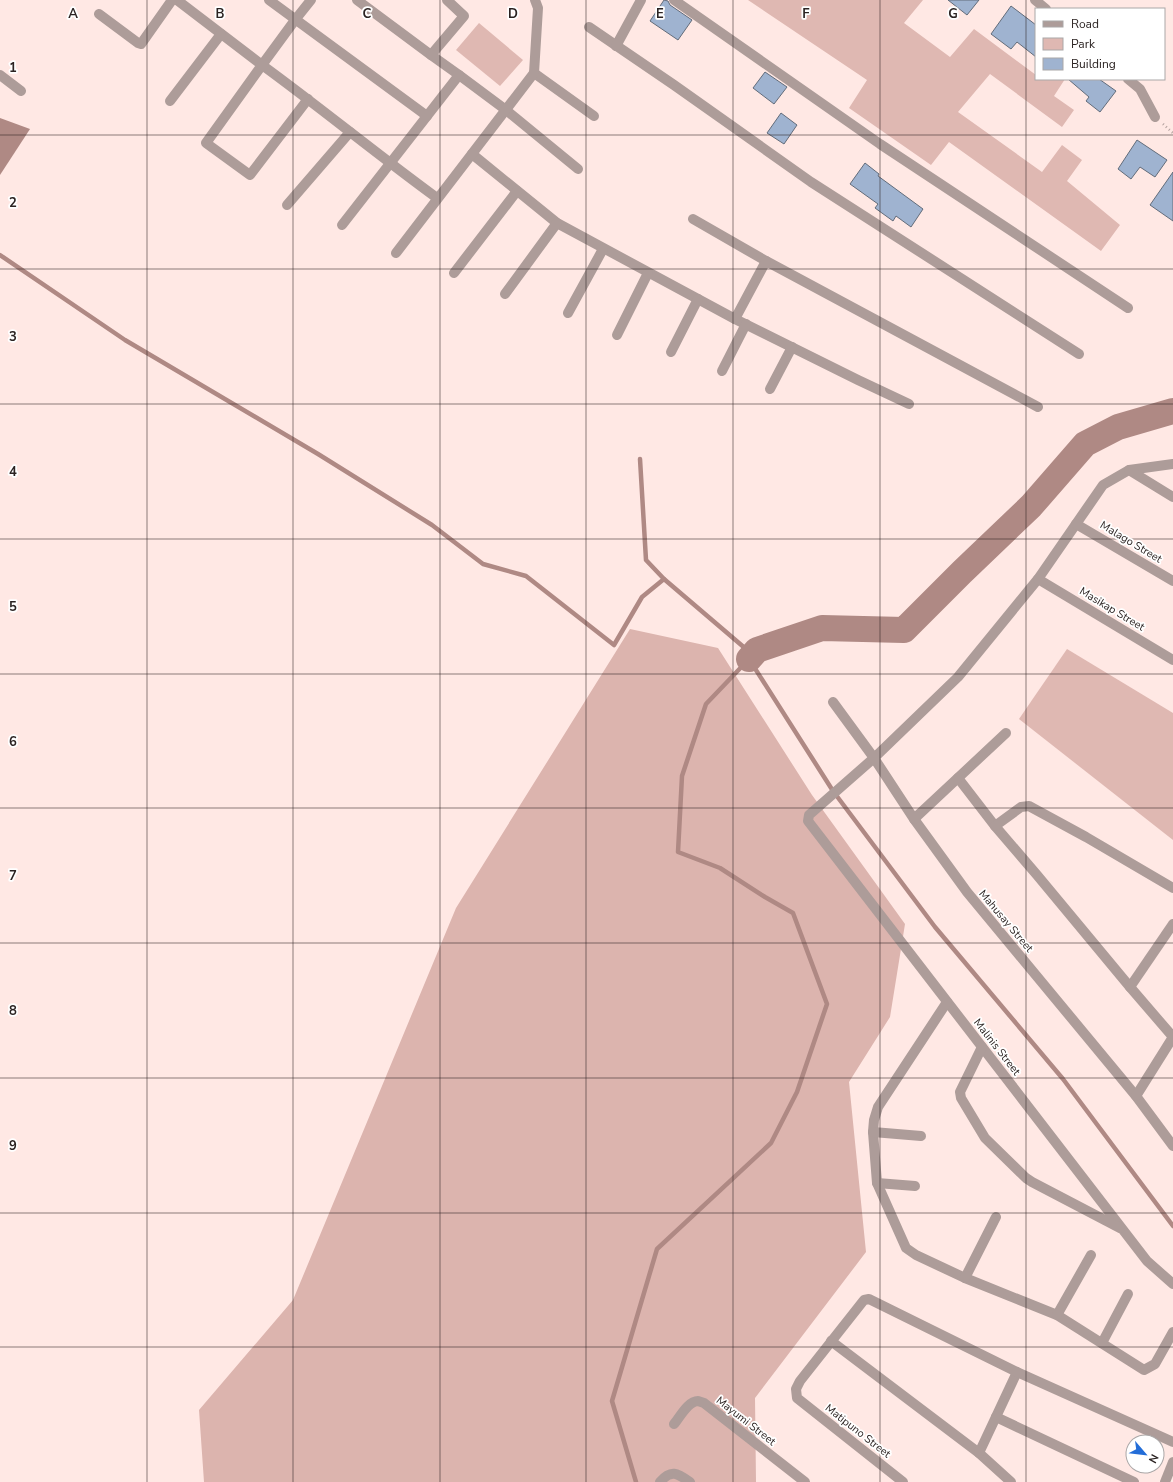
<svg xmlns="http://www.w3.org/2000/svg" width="1173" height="1482" font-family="'Nunito Sans',sans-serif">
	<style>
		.green { fill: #dfb8b2 }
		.forest { fill: #dcb4ae }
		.water { fill: #af8984 }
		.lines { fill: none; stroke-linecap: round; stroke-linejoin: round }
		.stream { stroke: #af8984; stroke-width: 4.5 }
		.river { stroke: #af8984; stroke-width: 26 }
		.building { fill: #9fb3d0; stroke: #626c7a }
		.path { stroke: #b3a29f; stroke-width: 2.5; stroke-dasharray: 1 3; stroke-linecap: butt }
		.minor { stroke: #ad9c99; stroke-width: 10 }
		.grid { fill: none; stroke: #2b2322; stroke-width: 1; stroke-opacity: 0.55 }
		.labels { text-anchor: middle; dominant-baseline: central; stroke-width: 3.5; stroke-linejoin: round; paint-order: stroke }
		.street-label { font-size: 11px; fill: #2b2322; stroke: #fff }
		.grid-label { font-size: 13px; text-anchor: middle; font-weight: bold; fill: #2b2322; stroke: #fff; stroke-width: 3.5; stroke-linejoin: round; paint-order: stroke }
	</style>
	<rect width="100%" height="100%" fill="#ffe8e4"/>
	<g class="green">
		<polygon points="748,0 923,0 904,23 950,57 974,29 1036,75 1036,79 1065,79 1054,96 1074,110 1062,127 990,74 958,112 1042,172 1062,145 1082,160 1067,181 1120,225 1101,251 949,142 931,165 849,108 867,80"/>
		<polygon points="479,23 523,60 500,86 456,50"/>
		<polygon points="1067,649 1173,713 1173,840 1019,719"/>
	</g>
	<polygon class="forest" points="630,629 718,648 812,795 905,924 890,1017 849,1082 866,1252 755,1398 756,1482 204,1482 199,1410 293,1300 456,908"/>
	<polygon class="water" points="0,118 30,129 0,175"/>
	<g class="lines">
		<g class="stream">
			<polyline points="0,255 125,340 318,454 432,525 483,564 526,576 614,645 642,597 664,579 753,655"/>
			<polyline points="640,459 646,560 664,579"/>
			<polyline points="636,1482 612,1401 657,1249 771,1143 797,1092 827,1004 793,913 765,897 720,868 678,852 682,776 706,704 749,659 833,791 935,927 1063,1079 1173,1226"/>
		</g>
		<polyline class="river" points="749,659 757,650 822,628 904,630 962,572 1031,506 1085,444 1118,427 1173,411"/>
	</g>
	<g class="building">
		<polygon points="664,0 668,1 670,5 692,20 678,40 650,21"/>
		<polygon points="948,0 979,0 967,15"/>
		<polygon points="1011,6 1036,25 1036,57 1017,42 1011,49 991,34"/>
		<polygon points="765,72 787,87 774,104 753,88"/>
		<polygon points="1068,79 1099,79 1116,91 1100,112 1086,101 1089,97"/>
		<polygon points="781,113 797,125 784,144 767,133"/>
		<polygon points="1137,140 1167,160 1155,177 1140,167 1131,179 1118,169"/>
		<polygon points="865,163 879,174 878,176 923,209 911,227 896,216 893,221 875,208 878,204 850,184"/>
		<polygon points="1173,172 1173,221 1150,205"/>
	</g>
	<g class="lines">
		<polyline class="path" points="1163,124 1173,133"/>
		<g class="minor">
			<polyline points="177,0 262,65 206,143 250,175 308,99"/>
			<polyline points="269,0 427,116"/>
			<path d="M311 0 295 20 262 65C321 108 378 155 437 198"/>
			<polyline points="357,0 431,55 464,16 447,0"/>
			<polyline points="674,0 880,144 1128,308"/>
			<polyline points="1035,0 1046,9"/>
			<polyline points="99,14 138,43 141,44 172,0"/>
			<polyline points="589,27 674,85 811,182 1079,354"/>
			<polyline points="616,46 641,0"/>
			<polyline points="534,73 594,116"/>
			<polyline points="0,75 21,91"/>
			<polyline points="459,75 506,110 578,169"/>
			<polyline points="1128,79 1140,89 1155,117"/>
			<polyline points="170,101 221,34"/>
			<polyline points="472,154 557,223 735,319 858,380 909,404"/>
			<polyline points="287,205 350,132"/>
			<polyline points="693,219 766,261 1038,407"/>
			<polyline points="342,225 459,75 431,55"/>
			<polyline points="396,253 534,73 538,8 535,0"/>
			<polyline points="454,273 517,191"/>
			<polyline points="505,294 557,223"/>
			<polyline points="568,313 603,249"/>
			<polyline points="735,319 766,261"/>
			<polyline points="617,335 648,273"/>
			<polyline points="671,352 698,299"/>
			<polyline points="722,371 746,324"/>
			<polyline points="770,389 792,347"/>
			<polyline points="1173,464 1129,470 1103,485 1038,579 958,677 874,758 809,815 808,821 1147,1261 1173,1284"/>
			<polyline points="1129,470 1173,497"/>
			<polyline points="1076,524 1173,581"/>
			<polyline points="1038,579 1173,660"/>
			<polyline points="833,702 874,758 914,819 967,892 1136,1096 1173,1146"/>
			<polyline points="958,778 995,826 1037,875 1130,987 1173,1037"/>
			<polyline points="914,819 1006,733"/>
			<polyline points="995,826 1021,807 1029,806 1086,837 1173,888"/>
			<polyline points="1130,987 1173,924"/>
			<polyline points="947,1002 878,1107 874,1120 873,1132 877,1183 906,1248 916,1255 965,1278 1057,1315 1144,1370 1155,1364 1173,1332"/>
			<polyline points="982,1047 960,1092 961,1098 985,1138 1026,1178 1032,1182 1120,1228"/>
			<polyline points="1136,1096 1173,1037"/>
			<polyline points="873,1132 921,1136"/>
			<polyline points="877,1183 915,1186"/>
			<polyline points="965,1278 996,1217"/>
			<polyline points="1057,1315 1091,1255"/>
			<polyline points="831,1341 979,1453 1011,1482"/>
			<polyline points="1102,1343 1128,1294"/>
			<polyline points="996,1417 1134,1482"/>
			<path d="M674 1424C680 1417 688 1401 698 1401 698 1401 704 1403 704 1403L805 1482"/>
			<polyline points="979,1453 1017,1372"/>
			<path d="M660 1482C671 1469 677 1473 690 1482"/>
			<polyline points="903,1482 797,1398 796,1389 800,1381 864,1300 869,1299 1017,1372 1173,1442"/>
			<polyline points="1165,1482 1173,1462"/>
		</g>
	</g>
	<path class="grid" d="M147 0V1482M293 0V1482M440 0V1482M586 0V1482M733 0V1482M880 0V1482M1026 0V1482M0 135H1173M0 269H1173M0 404H1173M0 539H1173M0 674H1173M0 808H1173M0 943H1173M0 1078H1173M0 1213H1173M0 1347H1173"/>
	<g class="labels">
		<g class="street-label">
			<text transform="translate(1131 542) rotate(31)">Malago Street</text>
			<text transform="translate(1112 609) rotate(31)">Masikap Street</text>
			<text transform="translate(1006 921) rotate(50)">Mahusay Street</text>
			<text transform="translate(997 1047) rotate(52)">Malinis Street</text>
			<text transform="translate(746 1421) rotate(38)">Mayumi Street</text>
			<text transform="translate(858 1431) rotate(38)">Matipuno Street</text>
		</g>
	</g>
	<g class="grid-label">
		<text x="73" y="18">A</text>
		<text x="220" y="18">B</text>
		<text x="367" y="18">C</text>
		<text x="513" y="18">D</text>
		<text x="660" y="18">E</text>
		<text x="806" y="18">F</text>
		<text x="953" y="18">G</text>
		<text x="13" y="72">1</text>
		<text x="13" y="207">2</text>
		<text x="13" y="341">3</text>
		<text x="13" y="476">4</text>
		<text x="13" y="611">5</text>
		<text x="13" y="746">6</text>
		<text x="13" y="880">7</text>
		<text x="13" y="1015">8</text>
		<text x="13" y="1150">9</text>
	</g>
	<rect x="1035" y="8" width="130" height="72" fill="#ffffff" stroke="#aaa7a7"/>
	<rect x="1043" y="21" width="20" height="6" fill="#ad9c99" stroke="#aaa7a7"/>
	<text x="1071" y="28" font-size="12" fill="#2b2322">Road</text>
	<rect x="1043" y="38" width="20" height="12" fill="#dfb8b2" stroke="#aaa7a7"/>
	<text x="1071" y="48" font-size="12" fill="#2b2322">Park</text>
	<rect x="1043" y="58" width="20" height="12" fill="#9fb3d0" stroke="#aaa7a7"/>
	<text x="1071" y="68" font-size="12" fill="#2b2322">Building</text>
	<g transform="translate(1145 1454) rotate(118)"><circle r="19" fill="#ffffff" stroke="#aaa7a7"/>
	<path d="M0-3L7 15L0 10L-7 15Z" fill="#236dd8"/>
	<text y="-6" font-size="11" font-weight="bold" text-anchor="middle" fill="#2b2322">N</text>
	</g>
</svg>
